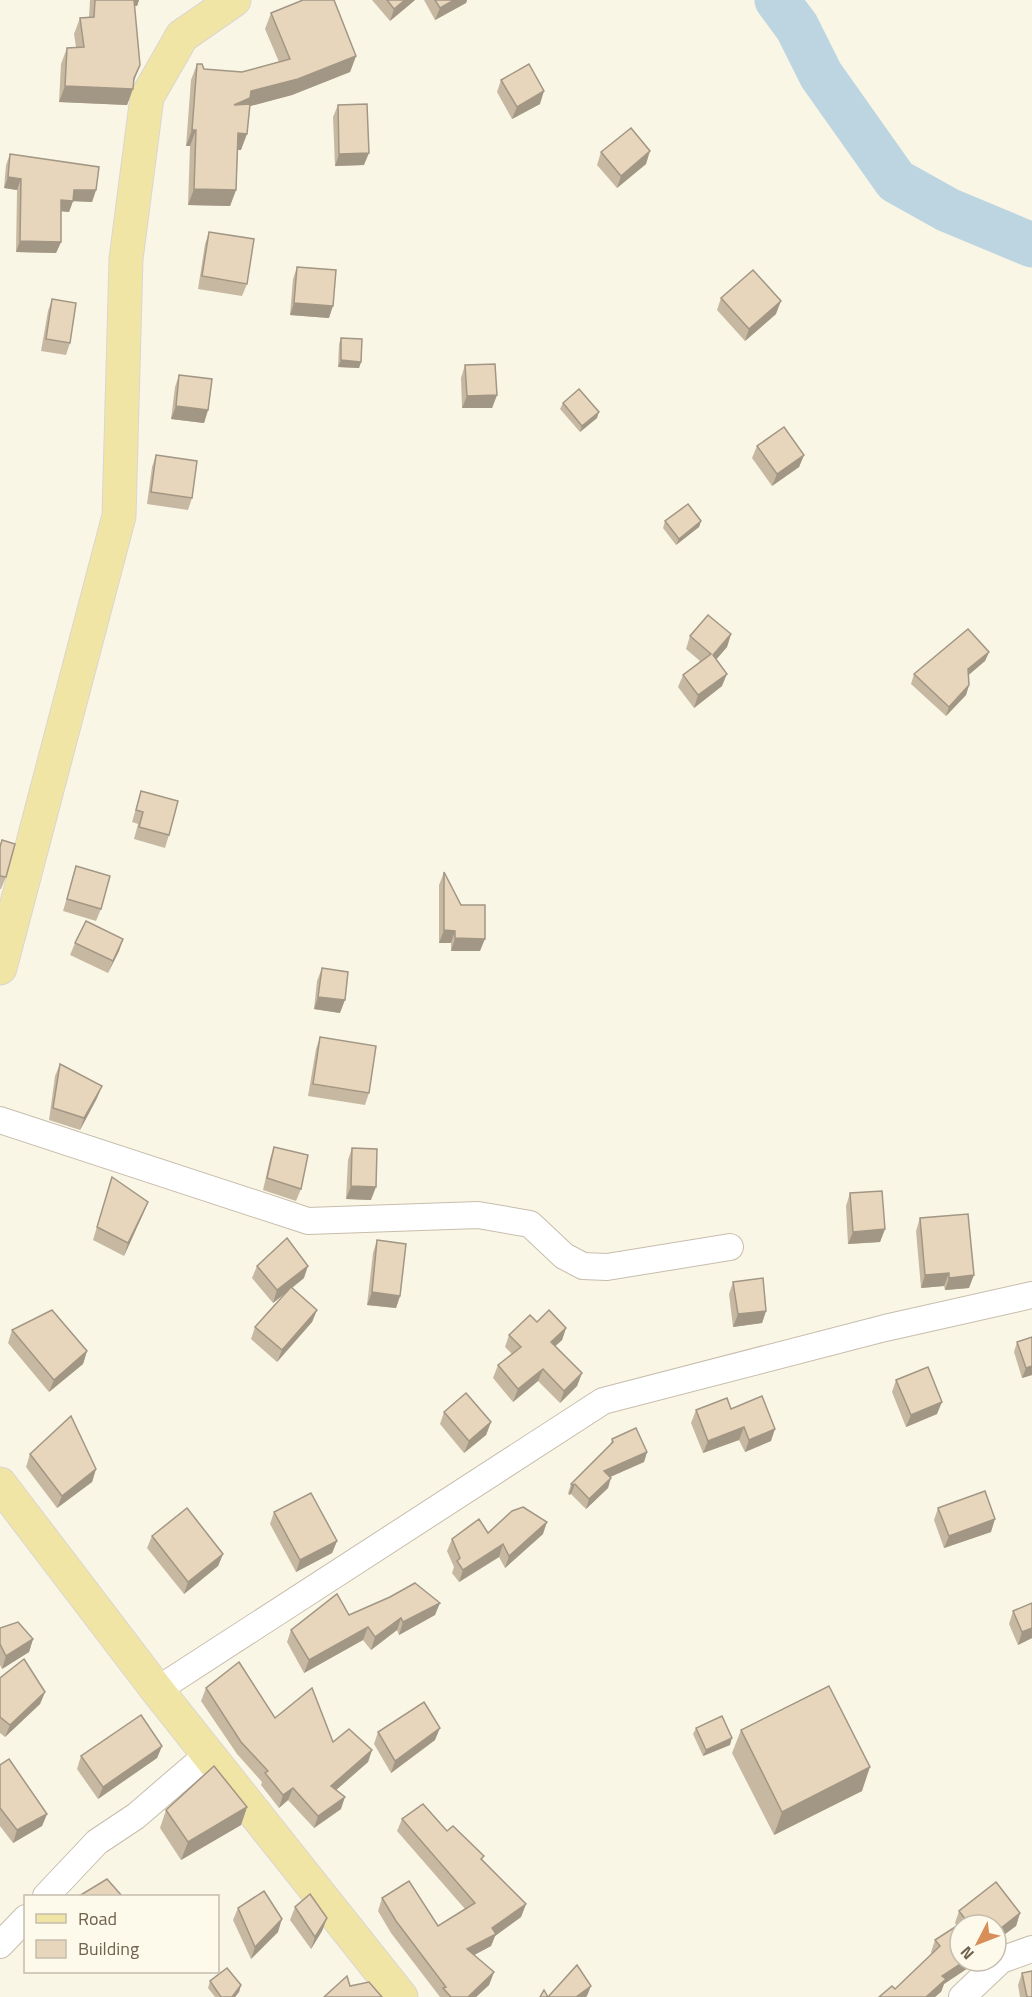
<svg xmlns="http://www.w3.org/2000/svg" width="1032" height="1997" font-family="'Titillium Web',sans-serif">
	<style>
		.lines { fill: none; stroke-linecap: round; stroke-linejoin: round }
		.river { stroke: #bdd5e1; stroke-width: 45 }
		.minor-casing { stroke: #c7bdac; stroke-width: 28 }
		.major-casing { stroke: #dad6d1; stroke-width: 35 }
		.minor { stroke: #fff; stroke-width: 26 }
		.major { stroke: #f1e5a6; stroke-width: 33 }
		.wall { fill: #c7b8a2 }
		.shaded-wall { fill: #a29684 }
		.building { fill: #e7d6bc; stroke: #a29684; stroke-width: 1.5 }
	</style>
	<rect width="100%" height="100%" fill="#faf6e6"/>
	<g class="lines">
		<polyline class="river" points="777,0 797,27 821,75 896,181 948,210 1032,245"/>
		<defs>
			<g id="minor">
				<polyline points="0,1120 308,1221 478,1215 530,1224 564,1256 583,1266 607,1267 730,1247"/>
				<polyline points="157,1690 603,1401 885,1328 1032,1295"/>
				<polyline points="46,1896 97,1842 136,1816 208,1754"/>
				<polyline points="0,1945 26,1918"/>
				<polyline points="962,1997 1001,1960 1032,1949"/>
			</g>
			<g id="major">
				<polyline points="0,968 119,516 126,259 147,97 182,36 234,0"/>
				<polyline points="0,1484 157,1690 401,1997"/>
			</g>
		</defs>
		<use href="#minor" class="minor-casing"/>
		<use href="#major" class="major-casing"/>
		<use href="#minor" class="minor"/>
		<use href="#major" class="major"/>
	</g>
	<g class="wall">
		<polygon points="90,0 139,0 137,6 134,6 134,83 127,105 59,102 61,64 67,48 76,47 74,34 80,18 89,17"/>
		<polygon points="372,0 415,0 390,21"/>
		<polygon points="424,0 467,0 466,3 435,20"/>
		<polygon points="271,13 356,56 350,72 292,95 249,106 241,150 238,150 236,190 230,206 188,205 190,146 186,146 191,80 197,64 204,69 242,72 279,62 265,29"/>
		<polygon points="501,80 540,104 512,119 497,92"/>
		<polygon points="338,105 364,165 335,166 333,117"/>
		<polygon points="601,152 646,164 617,188 597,165"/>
		<polygon points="10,154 96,190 92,202 73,201 69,212 61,211 61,242 56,253 16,252 17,190 4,188 6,165"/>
		<polygon points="209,232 247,284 242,296 198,289 205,244"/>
		<polygon points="297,267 329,318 290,315 293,279"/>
		<polygon points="721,298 776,314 745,341 717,310"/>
		<polygon points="52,299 70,343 66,355 41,351 48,311"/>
		<polygon points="341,338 361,362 359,368 338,367 339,344"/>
		<polygon points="465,365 497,395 492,408 462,408 461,378"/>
		<polygon points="179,375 208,410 204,423 171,419 175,387"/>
		<polygon points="563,403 597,418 580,432 560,409"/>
		<polygon points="757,446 804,455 799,467 772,486 752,458"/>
		<polygon points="156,455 192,498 188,510 147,504 152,467"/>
		<polygon points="665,521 701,521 699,527 676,545 663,528"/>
		<polygon points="731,634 727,647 716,659 722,686 694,708 678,687 683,675 700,661 686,649 690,636"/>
		<polygon points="989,652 985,661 968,675 969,685 966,695 946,716 911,684 914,674"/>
		<polygon points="141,791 169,835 165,848 134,839 138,824 132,822"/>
		<polygon points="2,840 6,877 1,889 0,889 0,845"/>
		<polygon points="76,866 101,909 96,921 63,911"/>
		<polygon points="444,872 480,951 451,951 451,943 439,943 439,885"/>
		<polygon points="123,939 119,951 108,973 70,955 75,943"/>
		<polygon points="322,968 340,1013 314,1009 317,981"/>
		<polygon points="320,1037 369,1093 365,1105 308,1096 316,1049"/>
		<polygon points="60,1064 102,1086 97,1098 80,1130 49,1120 55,1076"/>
		<polygon points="274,1147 301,1189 296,1201 263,1190 270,1159"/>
		<polygon points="352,1148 371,1200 346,1199 348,1160"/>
		<polygon points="112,1177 148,1202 143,1214 124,1256 93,1240"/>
		<polygon points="850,1193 885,1229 880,1242 848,1244 846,1206"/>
		<polygon points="920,1218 969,1288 945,1290 944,1286 921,1288 916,1231"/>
		<polygon points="377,1240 400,1296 396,1308 367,1305 373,1253"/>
		<polygon points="257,1266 304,1278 292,1288 317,1310 312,1322 277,1362 251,1339 255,1327 287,1292 273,1303 252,1278"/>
		<polygon points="733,1282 766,1311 762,1323 733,1327 729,1294"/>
		<polygon points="537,1322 566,1328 562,1340 555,1346 582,1373 577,1386 560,1403 538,1381 513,1402 493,1378 498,1365 512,1354 505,1347 509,1335"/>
		<polygon points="12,1330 87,1351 83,1364 49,1392 8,1343"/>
		<polygon points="1032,1337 1032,1375 1022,1378 1014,1352 1017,1342"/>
		<polygon points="896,1380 937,1414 906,1427 892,1392"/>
		<polygon points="731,1409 771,1441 745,1452 739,1440 703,1453 691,1423 696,1410"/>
		<polygon points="444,1412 491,1422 486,1435 464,1453 440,1424"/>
		<polygon points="612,1439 647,1452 644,1462 610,1477 608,1488 586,1509 571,1494 569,1495 568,1493 571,1484 610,1446"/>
		<polygon points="30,1454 96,1469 92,1482 57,1508 26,1467"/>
		<polygon points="938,1508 991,1532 944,1548 934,1520"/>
		<polygon points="274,1512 337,1541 332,1553 296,1572 270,1524"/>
		<polygon points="488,1533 543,1534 505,1568 499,1557 459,1582 452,1573 454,1567 447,1551 452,1539"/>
		<polygon points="152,1536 223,1554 218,1566 184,1594 147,1548"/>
		<polygon points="1013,1611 1032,1638 1018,1645 1009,1624"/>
		<polygon points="349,1615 435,1615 399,1635 397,1630 371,1650 363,1640 304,1673 287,1642 291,1630"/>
		<polygon points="0,1628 33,1639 29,1652 2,1669 0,1665"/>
		<polygon points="0,1678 45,1692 40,1704 5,1737 0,1733"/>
		<polygon points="206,1688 333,1742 372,1750 368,1762 336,1790 341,1809 314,1828 288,1800 279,1808 261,1785 262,1782 237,1754 201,1701"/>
		<polygon points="696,1728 730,1745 703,1756 693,1734"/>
		<polygon points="741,1730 862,1791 774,1835 732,1753"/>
		<polygon points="378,1732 435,1740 391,1773 374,1744"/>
		<polygon points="162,1746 157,1758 98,1799 77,1769 81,1756"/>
		<polygon points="0,1765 47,1814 42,1826 13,1843 0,1826"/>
		<polygon points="247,1807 241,1825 181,1860 160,1828 166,1810"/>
		<polygon points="402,1819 447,1831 483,1860 526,1904 521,1917 495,1936 491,1946 474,1955 494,1972 489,1985 476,1997 440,1997 391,1933 378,1911 382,1898 438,1926 465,1909 397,1831"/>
		<polygon points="295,1907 327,1918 322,1931 311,1949 290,1920"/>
		<polygon points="238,1908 278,1932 251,1959 233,1920"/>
		<polygon points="959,1911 1020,1913 1016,1926 960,1961 975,1961 974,1964 944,1984 941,1992 879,1997 895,1989 932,1954 931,1952 935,1940 957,1926 955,1923"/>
		<polygon points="1022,1973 1032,1997 1020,1997 1018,1985"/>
		<polygon points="210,1981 241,1985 239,1992 235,1997 215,1997 208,1988"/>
	</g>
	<g class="shaded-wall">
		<polygon points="128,0 139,0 137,6 127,5"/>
		<polygon points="405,0 415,0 390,21 394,9"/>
		<polygon points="454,0 467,0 466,3 435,20 440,8"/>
		<polygon points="356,56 350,72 292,95 247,107 234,105 251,91"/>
		<polygon points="140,65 131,89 133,89 127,105 59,102 65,86 134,78"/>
		<polygon points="544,91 540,104 512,119 517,107"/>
		<polygon points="192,130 196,130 190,146 186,146"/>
		<polygon points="238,133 247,134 241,150 232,150"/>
		<polygon points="650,151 646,164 617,188 621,176"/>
		<polygon points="369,153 364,165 335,166 339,154"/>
		<polygon points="8,177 21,179 17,190 4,188"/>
		<polygon points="194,189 236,190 230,206 188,205"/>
		<polygon points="74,190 96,190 92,202 71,201 73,201 69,212 57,211 61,200"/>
		<polygon points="20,241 61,242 56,253 16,252"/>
		<polygon points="781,301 776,314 745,341 749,329"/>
		<polygon points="294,303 333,306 329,318 290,315"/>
		<polygon points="341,360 361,362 359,368 338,367"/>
		<polygon points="497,395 492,408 462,408 467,396"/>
		<polygon points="176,406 208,410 204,423 171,419"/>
		<polygon points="599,412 597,418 580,432 582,426"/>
		<polygon points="804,455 799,467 772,486 777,474"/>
		<polygon points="701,521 699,527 676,545 679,539"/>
		<polygon points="731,634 727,647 709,668 713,655"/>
		<polygon points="989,652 985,661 964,679 968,669"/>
		<polygon points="727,674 722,686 694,708 698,695"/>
		<polygon points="969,685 966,695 946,716 949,707"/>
		<polygon points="444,930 455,931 451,943 439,943"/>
		<polygon points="455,938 485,939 480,951 451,951"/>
		<polygon points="123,939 119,951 108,973 113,961"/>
		<polygon points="318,997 345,1000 340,1013 314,1009"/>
		<polygon points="102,1086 97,1098 80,1130 84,1118"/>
		<polygon points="351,1186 376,1187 371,1200 346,1199"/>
		<polygon points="148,1202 143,1214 124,1256 128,1243"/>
		<polygon points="885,1229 880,1242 848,1244 853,1232"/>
		<polygon points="308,1266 304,1278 273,1303 277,1290"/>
		<polygon points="949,1273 944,1286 921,1288 925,1275"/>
		<polygon points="974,1275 969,1288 945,1290 949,1278"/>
		<polygon points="372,1292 400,1296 396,1308 367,1305"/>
		<polygon points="317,1310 312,1322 277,1362 282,1350"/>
		<polygon points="766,1311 762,1323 733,1327 738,1314"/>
		<polygon points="566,1328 562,1340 547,1354 551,1342"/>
		<polygon points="87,1351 83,1364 49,1392 54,1380"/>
		<polygon points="1032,1366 1032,1375 1022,1378 1026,1368"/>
		<polygon points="543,1369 538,1381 513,1402 518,1389"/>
		<polygon points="582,1373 577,1386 560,1403 564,1391"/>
		<polygon points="942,1402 937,1414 906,1427 911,1415"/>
		<polygon points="491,1422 486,1435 464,1453 469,1441"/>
		<polygon points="744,1427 739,1440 703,1453 708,1441"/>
		<polygon points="775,1429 771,1441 745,1452 749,1440"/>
		<polygon points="647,1452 644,1462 601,1481 604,1471"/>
		<polygon points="96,1469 92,1482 57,1508 62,1496"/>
		<polygon points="611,1478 608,1488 586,1509 589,1499"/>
		<polygon points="575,1484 571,1494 569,1495 572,1485"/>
		<polygon points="995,1519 991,1532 944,1548 949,1536"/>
		<polygon points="547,1522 543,1534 505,1568 509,1556"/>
		<polygon points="337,1541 332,1553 296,1572 300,1560"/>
		<polygon points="503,1544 499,1557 459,1582 463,1570"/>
		<polygon points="223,1554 218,1566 184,1594 188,1582"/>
		<polygon points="440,1603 435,1615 399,1635 403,1622"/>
		<polygon points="401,1618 397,1630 371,1650 375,1637"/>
		<polygon points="368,1627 363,1640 304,1673 309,1660"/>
		<polygon points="1032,1628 1032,1638 1018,1645 1022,1632"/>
		<polygon points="33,1639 29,1652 2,1669 6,1656"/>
		<polygon points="45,1692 40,1704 5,1737 10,1725"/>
		<polygon points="440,1728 435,1740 391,1773 395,1761"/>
		<polygon points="732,1738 730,1745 703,1756 706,1750"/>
		<polygon points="162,1746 157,1758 98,1799 103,1787"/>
		<polygon points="372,1750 368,1762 327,1798 331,1786"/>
		<polygon points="870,1767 862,1791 774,1835 782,1812"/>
		<polygon points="293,1788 288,1800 279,1808 283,1795"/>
		<polygon points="345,1797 341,1809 314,1828 318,1816"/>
		<polygon points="247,1807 241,1825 181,1860 188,1842"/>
		<polygon points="47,1814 42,1826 13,1843 17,1830"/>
		<polygon points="526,1904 521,1917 495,1936 491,1946 463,1961 467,1949 492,1928"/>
		<polygon points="1020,1913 1016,1926 996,1941 996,1932"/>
		<polygon points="327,1918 322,1931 311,1949 315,1937"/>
		<polygon points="282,1919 278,1932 251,1959 255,1947"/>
		<polygon points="965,1961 975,1961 974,1964 944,1984 941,1992 935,1997 926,1997 942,1976"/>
		<polygon points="494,1972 489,1985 476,1997 468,1997"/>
		<polygon points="241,1985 239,1992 235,1997 232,1997"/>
		<polygon points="591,1986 587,1996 586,1997 576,1997"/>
	</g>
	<g class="building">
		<polygon points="95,0 134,0 140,65 134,78 133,89 65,86 67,48 84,47 80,18 94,17"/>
		<polygon points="303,0 334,0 356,56 298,79 251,91 250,98 234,105 250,104 247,134 238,133 236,190 194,189 196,130 192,130 197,64 202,64 204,69 242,72 290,59 271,13"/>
		<polygon points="387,0 405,0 394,9"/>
		<polygon points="435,0 454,0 440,8"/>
		<polygon points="529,64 544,91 517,107 501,80"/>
		<polygon points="367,104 369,153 339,154 338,105"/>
		<polygon points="631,128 650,151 621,176 601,152"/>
		<polygon points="10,154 99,167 96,190 74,190 73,201 61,200 61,242 20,241 21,179 8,177"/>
		<polygon points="209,232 254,239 247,284 202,276"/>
		<polygon points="297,267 336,270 333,306 294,303"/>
		<polygon points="753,270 781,301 749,329 721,298"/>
		<polygon points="52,299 76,303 70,343 46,339"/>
		<polygon points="341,338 362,339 361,362 341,360"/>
		<polygon points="495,364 497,395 467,396 465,365"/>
		<polygon points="179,375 212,379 208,410 176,406"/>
		<polygon points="579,389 599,412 582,426 563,403"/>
		<polygon points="784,427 804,455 777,474 757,446"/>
		<polygon points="156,455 197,461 192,498 151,492"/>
		<polygon points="688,504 701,521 679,539 665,521"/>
		<polygon points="708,615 731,634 713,655 727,674 698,695 683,675 711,654 690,636"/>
		<polygon points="968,629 989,652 968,669 969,685 949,707 914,674"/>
		<polygon points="141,791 178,801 169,835 139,827 143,812 136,810"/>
		<polygon points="2,840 15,844 6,877 0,876 0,847"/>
		<polygon points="76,866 110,876 101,909 67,899"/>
		<polygon points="444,872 461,905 485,905 485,939 455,938 455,931 444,930"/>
		<polygon points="86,921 123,939 113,961 75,943"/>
		<polygon points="322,968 348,972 345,1000 318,997"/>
		<polygon points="320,1037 376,1046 369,1093 313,1084"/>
		<polygon points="60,1064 102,1086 84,1118 53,1108"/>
		<polygon points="274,1147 308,1155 301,1189 267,1178"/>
		<polygon points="352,1148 377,1149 376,1187 351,1186"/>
		<polygon points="112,1177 148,1202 128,1243 97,1227"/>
		<polygon points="882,1191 885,1229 853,1232 850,1193"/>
		<polygon points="968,1214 974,1275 949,1278 949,1273 925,1275 920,1218"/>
		<polygon points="287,1238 308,1266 277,1290 257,1266"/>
		<polygon points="377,1240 406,1244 400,1296 372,1292"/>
		<polygon points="763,1278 766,1311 738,1314 733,1282"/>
		<polygon points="291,1287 317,1310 282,1350 255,1327"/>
		<polygon points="52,1310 87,1351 54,1380 12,1330"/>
		<polygon points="549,1310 566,1328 551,1342 582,1373 564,1391 543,1369 518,1389 498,1365 521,1347 509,1335 530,1315 537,1322"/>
		<polygon points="1032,1337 1032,1366 1026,1368 1017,1342"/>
		<polygon points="928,1367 942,1402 911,1415 896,1380"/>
		<polygon points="466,1393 491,1422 469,1441 444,1412"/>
		<polygon points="762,1396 775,1429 749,1440 744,1427 708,1441 696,1410 727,1398 731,1409"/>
		<polygon points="71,1416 96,1469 62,1496 30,1454"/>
		<polygon points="636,1428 647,1452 604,1471 611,1478 589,1499 575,1484 572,1485 571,1484 613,1442 612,1439"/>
		<polygon points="985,1491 995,1519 949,1536 938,1508"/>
		<polygon points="311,1493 337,1541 300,1560 274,1512"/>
		<polygon points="523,1507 547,1522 509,1556 503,1544 463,1570 457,1561 460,1558 452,1539 479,1519 488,1533 512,1511"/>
		<polygon points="187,1508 223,1554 188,1582 152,1536"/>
		<polygon points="415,1583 440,1603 403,1622 401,1618 375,1637 368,1627 309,1660 291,1630 337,1594 349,1615 390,1597"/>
		<polygon points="1032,1603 1032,1628 1022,1632 1013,1611"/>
		<polygon points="18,1622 33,1639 6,1656 0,1644 0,1628"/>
		<polygon points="24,1659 45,1692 10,1725 0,1717 0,1678"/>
		<polygon points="239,1662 275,1718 312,1688 333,1742 349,1729 372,1750 331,1786 345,1797 318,1816 293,1788 283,1795 265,1773 268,1771 241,1742 206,1688"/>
		<polygon points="829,1686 870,1767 782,1812 741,1730"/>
		<polygon points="424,1702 440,1728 395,1761 378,1732"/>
		<polygon points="141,1715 162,1746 103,1787 81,1756"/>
		<polygon points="722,1716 732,1738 706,1750 696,1728"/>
		<polygon points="9,1759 47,1814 17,1830 0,1808 0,1765"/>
		<polygon points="214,1766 247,1807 188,1842 166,1810"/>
		<polygon points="423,1804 447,1831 453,1826 484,1856 481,1859 526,1904 492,1928 496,1934 467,1949 494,1972 468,1997 451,1997 443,1988 446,1987 396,1921 382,1898 409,1881 438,1926 475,1903 402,1819"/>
		<polygon points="107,1879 122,1896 79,1896"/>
		<polygon points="996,1882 1020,1913 996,1932 996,1925 960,1925 960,1961 965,1961 942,1976 946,1979 926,1997 879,1997 892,1986 895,1989 940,1946 935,1940 966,1920 959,1911"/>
		<polygon points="264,1891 282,1919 255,1947 238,1908"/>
		<polygon points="310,1894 327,1918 315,1937 295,1907"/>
		<polygon points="577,1965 591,1986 576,1997 540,1997 544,1990 548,1997"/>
		<polygon points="227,1968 241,1985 232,1997 221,1997 210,1981"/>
		<polygon points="1032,1971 1032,1997 1027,1997 1022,1973"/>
		<polygon points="347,1976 350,1986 369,1982 382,1997 324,1997"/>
	</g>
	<rect x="24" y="1895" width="195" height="78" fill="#fdfaec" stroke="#c5bdad" stroke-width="1.5"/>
	<rect x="36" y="1914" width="30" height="9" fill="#f1e5a6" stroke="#c5bdad" stroke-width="1.5"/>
	<text x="78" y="1925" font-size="18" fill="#70614e">Road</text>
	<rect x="36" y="1940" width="30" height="18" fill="#e7d6bc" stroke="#c5bdad" stroke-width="1.5"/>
	<text x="78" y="1955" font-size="18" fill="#70614e">Building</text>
	<g transform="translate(978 1943) rotate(228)"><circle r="28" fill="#fdfaec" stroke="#c5bdad" stroke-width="1.5"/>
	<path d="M0-4.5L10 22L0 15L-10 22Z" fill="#d78e59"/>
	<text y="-9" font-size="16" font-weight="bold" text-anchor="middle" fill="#70614e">N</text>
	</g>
</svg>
